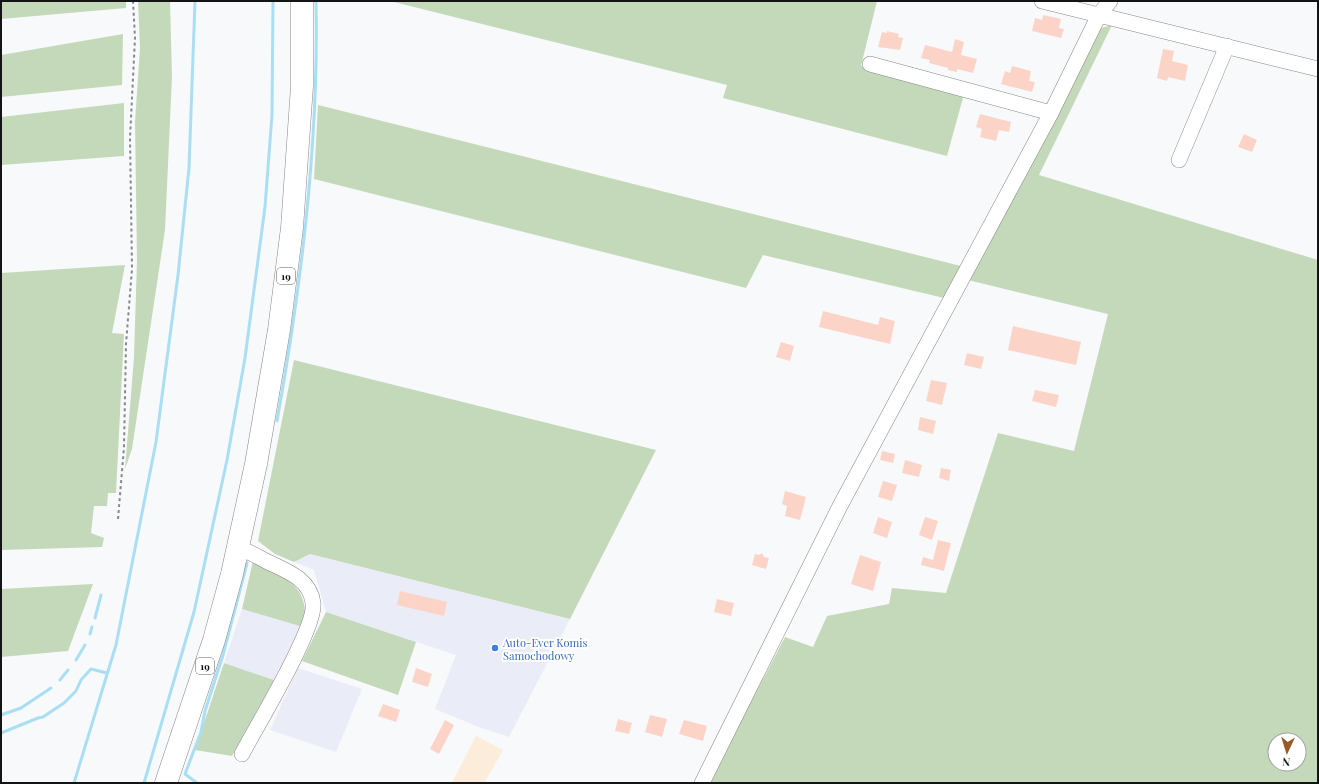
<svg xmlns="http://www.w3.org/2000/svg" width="1319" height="784" font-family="'Playfair Display',serif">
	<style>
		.built { fill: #eaedf7 }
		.industrial { fill: #fbedd9 }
		.green { fill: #c4d9ba; fill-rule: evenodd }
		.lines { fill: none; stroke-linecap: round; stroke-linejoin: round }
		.stream { stroke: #a9def3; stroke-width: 3 }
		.building { fill: #fcd4c7 }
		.minor-casing { stroke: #858587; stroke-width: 16 }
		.highway-casing { stroke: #858587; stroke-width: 23 }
		.path { stroke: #878889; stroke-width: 2; stroke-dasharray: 3 3; stroke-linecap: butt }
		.minor { stroke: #fff; stroke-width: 15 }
		.highway { stroke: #fff; stroke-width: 22 }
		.shop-dot { fill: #3f7fe0; stroke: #fff; stroke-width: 1.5 }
		.labels { text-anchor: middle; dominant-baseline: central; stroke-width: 4; stroke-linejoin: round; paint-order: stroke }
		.shield { fill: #fff; stroke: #5a5a5b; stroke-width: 1 }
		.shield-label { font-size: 10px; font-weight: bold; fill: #141415 }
		.shop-label { font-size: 11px; fill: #366cbe; stroke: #fff; text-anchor: start }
	</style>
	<rect width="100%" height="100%" fill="#f8f9fb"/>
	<g class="built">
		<polygon points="310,554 570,619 509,737 479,727 435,709 456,655 326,612 314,570 294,562"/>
		<polygon points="242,609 303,627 274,680 224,663"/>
		<polygon points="298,668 362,689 336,752 270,730"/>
	</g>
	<polygon class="industrial" points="476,736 503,750 484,783 452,783"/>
	<g class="green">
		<polygon points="1,1 126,1 126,8 1,19"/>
		<polygon points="138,1 170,1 172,77 165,230 132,449 125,469 134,357 137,260 135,122 140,48"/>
		<polygon points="390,1 877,1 861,66 964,94 947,156 723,98 727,85"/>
		<path d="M1112 25 1039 175 1318 260V783H709L785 637 813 647 827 616 889 604 892 588 946 593 998 433 1074 451 1108 314 968 280 1101 28ZM1275 740H1299V764H1275Z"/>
		<polygon points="123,34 122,85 1,97 1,55"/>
		<polygon points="124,103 124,156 1,165 1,117"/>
		<polygon points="318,105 965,267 944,298 763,255 746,288 314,179"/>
		<polygon points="125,265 112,333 124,334 116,493 108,493 107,506 94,506 91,533 104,538 102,547 1,550 1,273"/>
		<polygon points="294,360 656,450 570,619 310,554 294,562 275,554 258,541"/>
		<path d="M253 561C283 576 313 587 303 627L242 609Z"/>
		<polygon points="93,584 68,651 1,657 1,589"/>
		<polygon points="326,612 416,642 398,695 302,661"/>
		<polygon points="224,663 274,680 232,756 195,750"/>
	</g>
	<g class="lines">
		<g class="stream">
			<path d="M277 421C302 283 319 142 316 1"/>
			<polyline points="95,618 101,595"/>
			<polyline points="90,634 92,627"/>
			<polyline points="76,660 85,645"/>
			<polyline points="60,680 68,670"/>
			<polyline points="1,715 21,708 51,688"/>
			<polyline points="1,733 38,718 43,717 64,703 76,691 81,680 91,669 107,673"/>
			<polyline points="74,783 116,645 156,442 178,275 189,168 195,1"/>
			<polyline points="144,783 194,612 227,460 245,358 265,207 272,115 273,1"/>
			<polyline points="197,783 185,774 201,732 205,711 223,655 247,563"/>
		</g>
	</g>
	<g class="building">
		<polygon points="1043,15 1061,19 1059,28 1064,29 1061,38 1032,31 1035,18 1042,20"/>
		<polygon points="887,31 899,34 898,37 903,38 900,50 878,47 882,32 887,33"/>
		<polygon points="955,39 964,42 961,55 977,59 973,73 957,69 957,72 948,70 948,68 929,63 930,60 921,58 925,45 952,52"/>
		<polygon points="1163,49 1174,51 1172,61 1188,65 1185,81 1168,77 1167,81 1157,78"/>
		<polygon points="1012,66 1031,71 1029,81 1035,82 1032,92 1001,84 1005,71 1010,73"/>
		<polygon points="980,114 1011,122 1009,132 999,130 996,141 980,137 982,129 976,127"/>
		<polygon points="1244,134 1257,140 1252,152 1238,147"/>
		<polygon points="823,311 878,325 880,317 895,321 890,344 819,327"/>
		<polygon points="1013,326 1081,342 1076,365 1008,350"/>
		<polygon points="781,342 794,346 790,361 776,357"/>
		<polygon points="967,353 984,357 981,369 964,365"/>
		<polygon points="931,380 947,383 942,405 926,401"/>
		<polygon points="1035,390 1059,395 1056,407 1032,401"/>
		<polygon points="920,417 936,421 933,434 918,430"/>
		<polygon points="882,451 895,454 893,463 880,460"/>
		<polygon points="905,460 922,465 919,477 902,473"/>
		<polygon points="941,468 951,470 949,481 939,478"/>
		<polygon points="883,481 897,485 892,501 878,497"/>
		<polygon points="785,491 806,497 800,520 785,516 787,506 782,504"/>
		<polygon points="878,517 892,522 887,538 873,533"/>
		<polygon points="925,517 938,521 932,540 919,535"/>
		<polygon points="938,540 951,543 944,571 921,565 923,557 933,560"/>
		<polygon points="762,553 764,557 769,558 766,569 752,565 755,554 759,555"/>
		<polygon points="860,555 881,562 873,591 851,584"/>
		<polygon points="400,591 447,602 444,616 397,605"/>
		<polygon points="717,599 734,603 731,616 714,612"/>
		<polygon points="416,668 432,674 428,687 412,682"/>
		<polygon points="383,704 400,710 396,722 378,716"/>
		<polygon points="650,715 667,719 662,737 645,732"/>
		<polygon points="618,719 632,723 629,734 615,731"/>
		<polygon points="445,720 454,725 439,754 430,749"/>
		<polygon points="684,720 707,726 703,741 679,734"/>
	</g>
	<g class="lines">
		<defs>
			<g id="minor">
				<polyline points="1042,1 1318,69"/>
				<polyline points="870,64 1051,113"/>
				<polyline points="1179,160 1227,46"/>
				<path d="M238 548C249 551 258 557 268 562 287 571 310 579 313 603 317 627 256 727 242 754"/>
				<polyline points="702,783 840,506 1051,113 1099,15 1110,1"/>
			</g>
			<polyline id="highway" points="166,783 214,640 232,574 256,464 279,330 292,228 302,86 302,1"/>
		</defs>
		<use href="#minor" class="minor-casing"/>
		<use href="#highway" class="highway-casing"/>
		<polyline class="path" points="118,519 124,447 126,344 132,269 130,138 135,38 133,1"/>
		<use href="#minor" class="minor"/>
		<use href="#highway" class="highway"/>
	</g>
	<circle class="shop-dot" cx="495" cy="648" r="4"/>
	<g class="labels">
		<g class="shield">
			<rect x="277" y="268" width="18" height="16" rx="3"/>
			<rect x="196" y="658" width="18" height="16" rx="3"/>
		</g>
		<g class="shield-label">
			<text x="286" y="276">19</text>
			<text x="205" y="666">19</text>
		</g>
		<g class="shop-label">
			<text x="503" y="642">Auto-Ever Komis<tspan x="503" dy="13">Samochodowy</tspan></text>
		</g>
	</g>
	<rect width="1319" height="784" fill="none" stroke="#141415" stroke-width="4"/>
	<g transform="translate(1287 752) rotate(184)"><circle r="19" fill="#ffffff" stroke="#a1a1a1"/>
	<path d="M0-3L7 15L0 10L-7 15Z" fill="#9b5926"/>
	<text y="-6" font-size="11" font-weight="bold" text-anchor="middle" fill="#141415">N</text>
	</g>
</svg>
